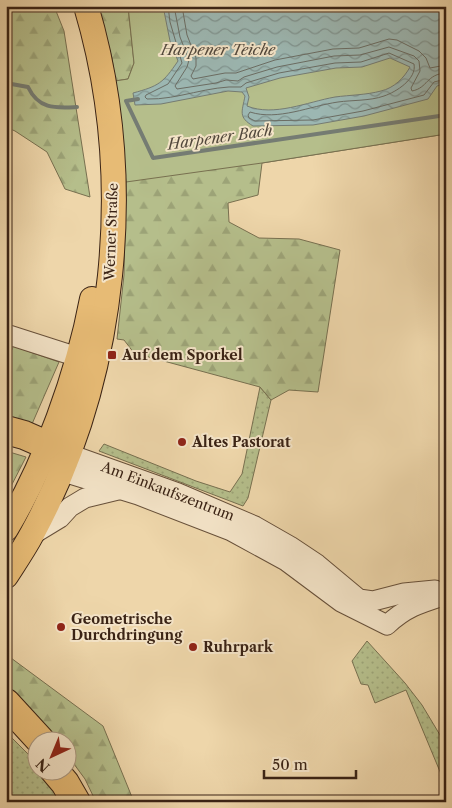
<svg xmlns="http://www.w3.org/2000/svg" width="452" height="808" font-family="'Libre Caslon Text',serif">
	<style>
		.grass { fill: url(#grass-dots); stroke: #787050 }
		.forest { fill: url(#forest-firs); stroke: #787050 }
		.green { fill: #b5be8b; stroke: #787050 }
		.water { fill: url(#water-waves); stroke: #757c73; fill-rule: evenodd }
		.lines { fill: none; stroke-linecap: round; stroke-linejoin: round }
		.shore { stroke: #6b6d64; stroke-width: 1 }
		.stream { stroke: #757c73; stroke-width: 4 }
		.minor-casing { stroke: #67503a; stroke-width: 21 }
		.major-casing { stroke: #3a2315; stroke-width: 26 }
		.highway-casing { stroke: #3a2315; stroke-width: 30 }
		.minor { stroke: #f4e4c8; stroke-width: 19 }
		.major { stroke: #e7bb75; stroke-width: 24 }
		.highway { stroke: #e7bb75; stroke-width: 28 }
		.poi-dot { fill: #8f2418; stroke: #f4e4c8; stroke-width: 2 }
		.labels { text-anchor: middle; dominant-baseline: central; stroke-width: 4; stroke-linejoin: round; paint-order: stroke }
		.street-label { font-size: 14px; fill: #3a2315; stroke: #f4e4c8 }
		.poi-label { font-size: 14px; font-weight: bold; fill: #3a2315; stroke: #f4e4c8; text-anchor: start }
		.water-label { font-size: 15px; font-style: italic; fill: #52483c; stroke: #f4e4c8 }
	</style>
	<defs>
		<pattern id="grass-dots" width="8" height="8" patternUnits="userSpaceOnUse" patternTransform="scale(1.25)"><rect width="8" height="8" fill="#b5be8b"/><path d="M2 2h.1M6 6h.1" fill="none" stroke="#9ca377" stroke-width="1.8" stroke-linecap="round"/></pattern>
		<pattern id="forest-firs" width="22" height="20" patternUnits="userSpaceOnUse" patternTransform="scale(1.25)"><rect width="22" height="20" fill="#b5be8b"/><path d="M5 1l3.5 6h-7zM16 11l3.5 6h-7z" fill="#9ca377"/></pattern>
		<pattern id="water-waves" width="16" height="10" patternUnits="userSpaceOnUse" patternTransform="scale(1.25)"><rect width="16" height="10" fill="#9cb7b2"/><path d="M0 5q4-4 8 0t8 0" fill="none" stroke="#809490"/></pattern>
	</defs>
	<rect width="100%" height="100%" fill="#eed6aa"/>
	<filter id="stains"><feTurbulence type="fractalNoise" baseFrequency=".004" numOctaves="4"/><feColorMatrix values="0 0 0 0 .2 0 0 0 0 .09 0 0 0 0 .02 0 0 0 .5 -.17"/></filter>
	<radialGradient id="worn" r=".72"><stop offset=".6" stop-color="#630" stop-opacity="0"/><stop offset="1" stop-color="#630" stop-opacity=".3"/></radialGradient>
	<g class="grass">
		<polygon points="260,387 271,400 248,498 243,506 99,451 104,444 196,481 230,492 242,474"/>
		<polygon points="367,641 405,683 422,705 446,745 446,786 406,690 375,703 368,685 361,684 352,661"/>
		<polygon points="6,732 37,763 38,770 45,771 67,802 6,802"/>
	</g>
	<g class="forest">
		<polygon points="6,6 54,6 64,31 90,197 65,189 47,152 15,131 6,127"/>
		<polygon points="97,6 128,6 134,63 128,79 115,81 112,58"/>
		<polygon points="119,110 446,134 262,163 258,195 228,203 229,222 259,238 299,239 340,250 318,392 289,390 271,400 260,387 134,353 124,340 117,339 124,275 126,182"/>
		<polygon points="13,346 59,362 32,424 6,419 6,348 12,350"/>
		<polygon points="6,451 26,457 6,496"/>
		<polygon points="11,658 103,726 134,802 96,802 85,779 68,756 68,740 56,740 6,683 6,659"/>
	</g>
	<polygon class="green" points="128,6 446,6 446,134 262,163 126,182 115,81 128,79 134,63"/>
	<path class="water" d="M163 6H446V83L437 86 428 99 364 116 313 125 253 126C238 117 242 112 245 96L242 92 228 91 161 104 135 105 133 93C159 86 163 83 178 61L170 41ZM390 58 410 67C404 78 394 88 381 91 366 95 350 95 335 97 307 102 274 117 247 106L249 97 246 88 280 78 336 68 362 67Z"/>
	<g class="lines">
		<g class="shore">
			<path d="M168 6 170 22 182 63 168 84 146 95 145 97 147 99C178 100 209 85 241 87L246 83 279 73 335 63 361 62 389 53 414 64C417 79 396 92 384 96 370 101 352 100 338 102 310 106 278 121 250 112L248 115 249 118 255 121 313 120 363 111 424 95 434 82 446 79"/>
			<path d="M174 6 180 37 189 60 187 67 175 86 177 89 216 83 226 80 238 81 244 77 277 67 334 56 360 55 389 47 414 56 419 61 420 71 411 88 412 91C428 88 426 74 446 73"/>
			<polyline points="182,6 187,35 196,58 196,66 191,76 193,79 225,73 236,73 275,60 333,49 359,48 389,39 397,40 419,51 426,58 430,68 446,65"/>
		</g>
		<g class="stream">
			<path d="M6 83 28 87C39 110 56 108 77 107"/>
			<polyline points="138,99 126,101 153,158 446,115"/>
		</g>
		<defs>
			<g id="minor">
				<polyline points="6,334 90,361"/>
				<polyline points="55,449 178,493 255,526 290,546 317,564 359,599 373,601 404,593 435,590"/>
				<path d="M54 460 60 471 138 495 231 531 286 561 341 602 387 625C406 607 421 603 446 595"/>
				<polyline points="32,535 60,518 70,507 85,498 118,490"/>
			</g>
			<g id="major">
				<path d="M6 529C45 465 78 374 92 299"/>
				<path d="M6 576C15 562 24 549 32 534 117 377 137 178 86 6"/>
			</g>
			<g id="highway">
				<polyline points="6,430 24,435 47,445"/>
				<polyline points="6,703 40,740"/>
				<polyline points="54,770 65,783 76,802"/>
			</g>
		</defs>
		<use href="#minor" class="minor-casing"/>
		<use href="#major" class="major-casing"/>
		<use href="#highway" class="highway-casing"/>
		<use href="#minor" class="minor"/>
		<use href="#major" class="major"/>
		<use href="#highway" class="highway"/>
	</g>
	<g class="poi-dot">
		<rect x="107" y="350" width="10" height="10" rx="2.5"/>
		<circle cx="182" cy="442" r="5"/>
		<circle cx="61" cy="627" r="5"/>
		<circle cx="193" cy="647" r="5"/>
	</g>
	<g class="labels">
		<g class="street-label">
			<text transform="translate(111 232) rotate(-88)">Werner Straße</text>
			<text transform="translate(168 491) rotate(21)">Am Einkaufszentrum</text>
		</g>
		<g class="poi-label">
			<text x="122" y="355">Auf dem Sporkel</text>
			<text x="192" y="442">Altes Pastorat</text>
			<text x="71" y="619">Geometrische<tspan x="71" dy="16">Durchdringung</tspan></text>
			<text x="203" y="647">Ruhrpark</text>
		</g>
		<g class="water-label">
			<text x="218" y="49">Harpener Teiche</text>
			<text transform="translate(220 137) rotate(-8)">Harpener Bach</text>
		</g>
	</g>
	<rect width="452" height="808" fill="none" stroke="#eed6aa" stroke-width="25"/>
	<rect x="8" y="8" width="437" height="793" fill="none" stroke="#3a2315" stroke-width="2.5"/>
	<rect x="12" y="12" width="427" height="783" fill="none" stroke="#3a2315"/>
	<g transform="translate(52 756) rotate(224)"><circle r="24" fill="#f4e4c8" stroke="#aa9780"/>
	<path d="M0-4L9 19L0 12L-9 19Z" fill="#8f2418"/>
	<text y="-8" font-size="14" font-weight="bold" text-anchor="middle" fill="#3a2315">N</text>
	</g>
	<path d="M264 770v8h92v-8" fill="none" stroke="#3a2315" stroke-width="2.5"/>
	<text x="272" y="770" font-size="15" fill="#3a2315" stroke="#f4e4c8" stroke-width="4" paint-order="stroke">50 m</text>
	<rect width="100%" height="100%" filter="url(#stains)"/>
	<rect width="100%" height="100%" fill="url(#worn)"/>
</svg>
